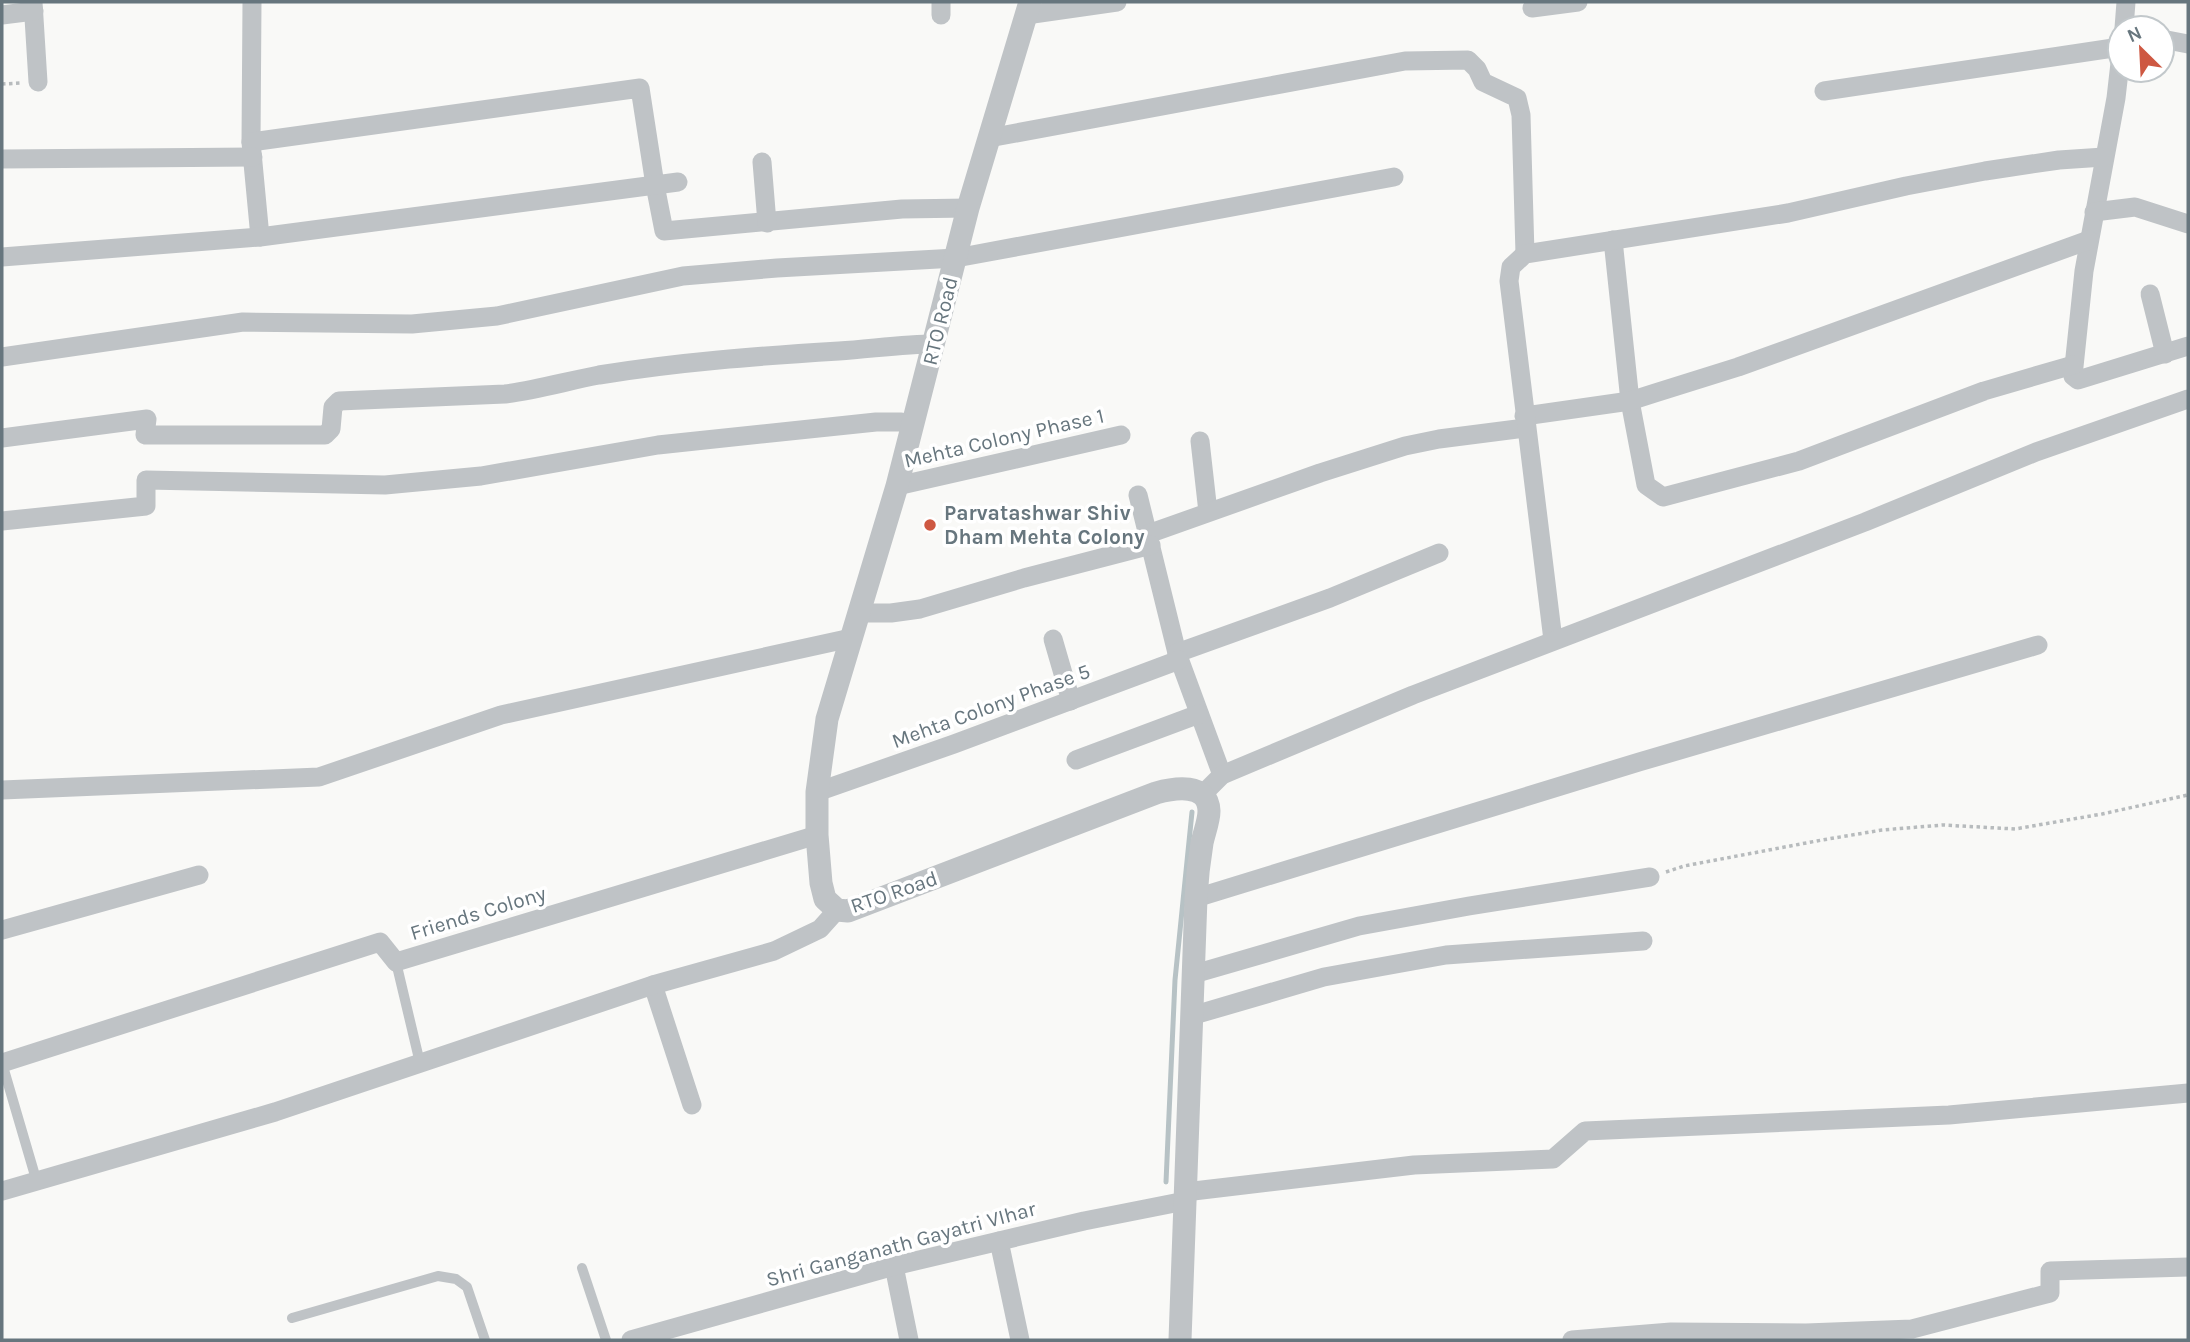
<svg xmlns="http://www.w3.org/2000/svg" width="2190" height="1342" font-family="Karla,sans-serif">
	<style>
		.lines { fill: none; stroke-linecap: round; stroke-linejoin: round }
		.stream { stroke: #b7c2c5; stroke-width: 5 }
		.path { stroke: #b7bbbd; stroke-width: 3.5; stroke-dasharray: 3.5 3.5; stroke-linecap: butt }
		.service { stroke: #bfc3c6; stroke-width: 10 }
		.minor { stroke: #bfc3c6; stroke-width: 19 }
		.tertiary { stroke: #bfc3c6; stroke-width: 23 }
		.poi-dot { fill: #ce5842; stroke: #fff; stroke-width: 2.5 }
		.labels { text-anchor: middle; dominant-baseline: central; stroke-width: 7; stroke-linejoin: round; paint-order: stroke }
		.street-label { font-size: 21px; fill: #67767e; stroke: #fff }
		.poi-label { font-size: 21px; font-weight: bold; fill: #67767e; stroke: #fff; text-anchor: start }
	</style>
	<rect width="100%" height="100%" fill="#f9f9f7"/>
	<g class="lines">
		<polyline class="stream" points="1166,1182 1175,980 1192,812"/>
		<g class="path">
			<polyline points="2,84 21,83"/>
			<polyline points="1666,872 1684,866 1822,840 1882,830 1943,825 2015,829 2102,814 2188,795"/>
		</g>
		<g class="service">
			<polyline points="396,962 420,1063"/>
			<polyline points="2,1063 36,1179"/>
			<polyline points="582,1268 606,1340"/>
			<polyline points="292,1318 438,1276 456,1279 467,1287 485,1340"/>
		</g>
		<g class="minor">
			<polyline points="33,2 38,82"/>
			<polyline points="252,2 251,142 260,237"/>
			<polyline points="941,2 941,15"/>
			<polyline points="1532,8 1578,2"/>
			<polyline points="2,15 34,11"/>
			<polyline points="1026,15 1117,2"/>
			<polyline points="2124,28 2126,2"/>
			<polyline points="2162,39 2188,44"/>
			<polyline points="2120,63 2116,98 2084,271 2073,376 2078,380 2188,346"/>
			<polyline points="1824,91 2120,47"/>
			<polyline points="989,138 1405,61 1468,60 1477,69 1483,82 1517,98 1521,115 1525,254"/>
			<polyline points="251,142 640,88 655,185 664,231 902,209 968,208"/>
			<polyline points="2,159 253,157"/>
			<polyline points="762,162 767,223"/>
			<polyline points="2094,212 2135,207 2188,224"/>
			<polyline points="1613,240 1630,401 1646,485 1663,497 1799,461 1984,391 2073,365"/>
			<polyline points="2,257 260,237 678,182"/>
			<polyline points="2150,294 2165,354"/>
			<polyline points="2,357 243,322 412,324 497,316 683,276 777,268 956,258 1394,177"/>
			<polyline points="1524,416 1630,401 1655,393 1738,367 2089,240"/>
			<path d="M2 438 147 419 145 435H325L331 429 333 407 339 401 505 394C537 390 567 381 599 375 679 362 758 356 839 351 871 349 903 344 935 344"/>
			<polyline points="1200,441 1208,512"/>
			<polyline points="897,486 1121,435"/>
			<polyline points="1138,495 1177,653 1222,775"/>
			<polyline points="2,521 146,506 146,480 385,485 481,476 658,445 876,422 900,422 914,424"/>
			<polyline points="1148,534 1320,473 1405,446 1439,439 1525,428"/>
			<polyline points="858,613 891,613 920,609 1024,578 1151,545"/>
			<polyline points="1053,639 1071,701"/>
			<polyline points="1553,640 1509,281 1511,267 1525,254 1788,213 1906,186 1985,171 2059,160 2104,157"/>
			<polyline points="1177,653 1330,598 1439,553"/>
			<polyline points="1076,760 1199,714"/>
			<polyline points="2,790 319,777 501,715 851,638"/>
			<polyline points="817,792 954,744 1179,660"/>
			<polyline points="1202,795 1222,775 1413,695 1865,522 2036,452 2188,399"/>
			<polyline points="1196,898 1639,762 2038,645"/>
			<polyline points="2,930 199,875"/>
			<polyline points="1194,974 1359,926 1469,906 1650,877"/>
			<polyline points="653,985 692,1105"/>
			<polyline points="1191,1016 1324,977 1446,955 1643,941"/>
			<polyline points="2,1063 380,942 396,962 817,835"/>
			<polyline points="2,1191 275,1112 653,985 774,951 820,929 837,910"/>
			<polyline points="1185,1192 1414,1165 1553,1159 1585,1131 1949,1115 2188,1093"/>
			<polyline points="999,1241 1020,1340"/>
			<polyline points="894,1266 909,1340"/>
			<polyline points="631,1340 894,1266 1084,1221 1185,1201"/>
			<polyline points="1572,1340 1671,1332 1806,1333 1912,1329 2050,1293 2050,1271 2188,1267"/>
		</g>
		<path class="tertiary" d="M1030 2 968 208 897 486 827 719 817 792V835L821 883 825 899 837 910 848 911 1156 793C1174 788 1208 782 1209 811 1209 821 1204 833 1202 843 1199 861 1197 879 1196 898L1180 1340"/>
	</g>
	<circle class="poi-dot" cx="930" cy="525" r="7"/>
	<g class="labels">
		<g class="street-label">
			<text transform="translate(940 321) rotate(-76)">RTO Road</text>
			<text transform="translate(1004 438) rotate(-13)">Mehta Colony Phase 1</text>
			<text transform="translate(991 706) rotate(-20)">Mehta Colony Phase 5</text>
			<text transform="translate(894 892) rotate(-19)">RTO Road</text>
			<text transform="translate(478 913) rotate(-17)">Friends Colony</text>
			<text transform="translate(901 1244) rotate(-15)">Shri Ganganath Gayatri VIhar</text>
		</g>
		<g class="poi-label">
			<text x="944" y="513">Parvatashwar Shiv<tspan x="944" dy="24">Dham Mehta Colony</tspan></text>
		</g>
	</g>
	<rect width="2190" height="1342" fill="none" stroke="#67767e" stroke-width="7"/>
	<g transform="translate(2141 49) rotate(336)"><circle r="33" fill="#ffffff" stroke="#c2c8cb" stroke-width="2"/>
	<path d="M0-5L12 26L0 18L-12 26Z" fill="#ce5842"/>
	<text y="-10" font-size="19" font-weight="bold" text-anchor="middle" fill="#67767e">N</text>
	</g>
</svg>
